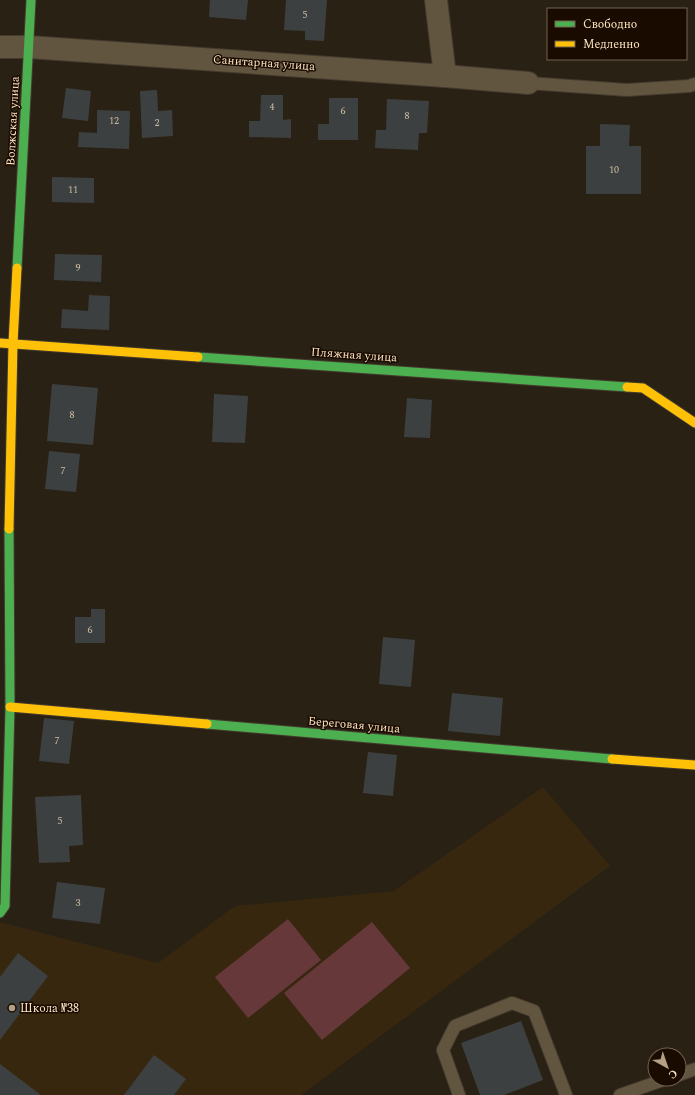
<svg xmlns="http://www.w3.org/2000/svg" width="695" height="1095" font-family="Spectral,serif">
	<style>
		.built { fill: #37270f }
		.green { fill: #67383a }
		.building { fill: #3d4041 }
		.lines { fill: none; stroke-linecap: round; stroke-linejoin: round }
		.lane-casing { stroke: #453a2e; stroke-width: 14 }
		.street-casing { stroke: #453a2e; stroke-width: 24 }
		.fast-casing { stroke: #453a2e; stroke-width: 11 }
		.slow-casing { stroke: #453a2e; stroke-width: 11 }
		.lane { stroke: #615540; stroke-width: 12 }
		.street { stroke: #615540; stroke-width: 22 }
		.fast { stroke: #4caf50; stroke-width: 9 }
		.slow { stroke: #ffc107; stroke-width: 9 }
		.poi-dot { fill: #b3a085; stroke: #190b00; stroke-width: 1.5 }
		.labels { text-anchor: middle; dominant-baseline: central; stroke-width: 3; stroke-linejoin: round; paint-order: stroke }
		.number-label { font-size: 10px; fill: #cebca2 }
		.street-label { font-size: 12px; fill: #fee5c2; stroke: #190b00 }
		.poi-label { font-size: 12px; fill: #fee5c2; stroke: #190b00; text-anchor: start }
	</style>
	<rect width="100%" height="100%" fill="#292114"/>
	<polygon class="built" points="543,787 610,866 301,1095 0,1095 0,922 158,963 235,906 394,891"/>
	<g class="green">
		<polygon points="288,919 321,960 248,1018 215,977"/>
		<polygon points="372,922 410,968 322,1040 284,993"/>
	</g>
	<g class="building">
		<polygon points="210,0 248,0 246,20 209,17"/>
		<polygon points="286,0 327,0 324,41 305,40 305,31 284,30"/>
		<polygon points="66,88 91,91 88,121 62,118"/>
		<polygon points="157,90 158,111 172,110 173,136 142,138 140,91"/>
		<polygon points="261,95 283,95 283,120 291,119 291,138 249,137 249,121 260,121"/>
		<polygon points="329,98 358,98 358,140 318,140 318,124 329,124"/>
		<polygon points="387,99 429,101 427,133 419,133 418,150 375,148 376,130 386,130"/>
		<polygon points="97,110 130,111 129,149 78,147 79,132 97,133"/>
		<polygon points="600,124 630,125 629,146 641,146 641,194 586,194 586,146 600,146"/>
		<polygon points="52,177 94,178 94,203 52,202"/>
		<polygon points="55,254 102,255 101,282 54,280"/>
		<polygon points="89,295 110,296 109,330 61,328 62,309 88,311"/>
		<polygon points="52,384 98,388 93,445 47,441"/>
		<polygon points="214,394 248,396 245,443 212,442"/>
		<polygon points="407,398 432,400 430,438 404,437"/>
		<polygon points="49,451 80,454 76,492 45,489"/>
		<polygon points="91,609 105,609 105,643 75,643 75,617 91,617"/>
		<polygon points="383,637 415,640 411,687 379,684"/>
		<polygon points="452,693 503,698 500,736 448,731"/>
		<polygon points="44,718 74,721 69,764 39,761"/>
		<polygon points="368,752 397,755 393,796 363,793"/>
		<polygon points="81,795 83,845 69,846 70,862 39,863 35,797"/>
		<polygon points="57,882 105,888 100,924 52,918"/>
		<polygon points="18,953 48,976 0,1040 0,977"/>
		<polygon points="521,1021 543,1080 504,1095 480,1095 461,1043"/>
		<polygon points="154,1055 186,1079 174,1095 124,1095"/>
		<polygon points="0,1064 41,1095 0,1095"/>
	</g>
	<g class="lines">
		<defs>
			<g id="lane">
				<polyline points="528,83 627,90 689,86 695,84"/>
				<polyline points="679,1075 695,1069"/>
				<polyline points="459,1095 443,1050 455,1026 512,1003 534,1011 566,1095"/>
				<polyline points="620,1095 666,1079"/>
			</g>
			<g id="street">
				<polyline points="436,0 445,76"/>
				<polyline points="0,47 29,47 445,76 528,83"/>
			</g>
			<g id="fast">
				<polyline points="17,268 31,0"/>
				<polyline points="198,357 627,387"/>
				<polyline points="207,724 612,759"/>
				<polyline points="0,913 5,906 10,707 9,529"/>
			</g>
			<g id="slow">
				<polyline points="0,343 198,357"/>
				<polyline points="627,387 643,388 695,423"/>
				<polyline points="9,529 13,343 17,268"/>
				<polyline points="10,707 207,724"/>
				<polyline points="612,759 695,765"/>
			</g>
		</defs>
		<use href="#lane" class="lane-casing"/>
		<use href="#street" class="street-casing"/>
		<use href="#fast" class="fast-casing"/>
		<use href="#slow" class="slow-casing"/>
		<use href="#lane" class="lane"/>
		<use href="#street" class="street"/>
		<use href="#fast" class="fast"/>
		<use href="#slow" class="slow"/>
	</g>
	<circle class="poi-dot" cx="12" cy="1008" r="4"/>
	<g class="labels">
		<g class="number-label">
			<text x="305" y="15">5</text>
			<text x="272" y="107">4</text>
			<text x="343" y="111">6</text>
			<text x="407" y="116">8</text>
			<text x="114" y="121">12</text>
			<text x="157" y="123">2</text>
			<text x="614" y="170">10</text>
			<text x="73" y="190">11</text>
			<text x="78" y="268">9</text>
			<text x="72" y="415">8</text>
			<text x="63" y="471">7</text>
			<text x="90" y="630">6</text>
			<text x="57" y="741">7</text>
			<text x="60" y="821">5</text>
			<text x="78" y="903">3</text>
		</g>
		<g class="street-label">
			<text transform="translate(264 63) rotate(4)">Санитарная улица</text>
			<text transform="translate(13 121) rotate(-87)">Волжская улица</text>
			<text transform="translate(354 355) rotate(4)">Пляжная улица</text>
			<text transform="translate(354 725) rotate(5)">Береговая улица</text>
		</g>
		<g class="poi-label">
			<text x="20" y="1008">Школа №38</text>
		</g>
	</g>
	<rect x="547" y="8" width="140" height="52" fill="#190b00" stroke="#75624e"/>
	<rect x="555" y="21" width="20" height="6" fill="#4caf50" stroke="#75624e"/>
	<text x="583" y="28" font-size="12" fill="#fee5c2">Свободно</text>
	<rect x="555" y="41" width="20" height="6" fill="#ffc107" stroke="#75624e"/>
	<text x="583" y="48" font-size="12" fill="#fee5c2">Медленно</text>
	<g transform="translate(667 1067) rotate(140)"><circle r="19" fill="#190b00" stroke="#75624e"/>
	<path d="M0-3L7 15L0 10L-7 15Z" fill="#b3a085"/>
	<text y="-6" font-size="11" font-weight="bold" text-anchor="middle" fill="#fee5c2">С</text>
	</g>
</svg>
